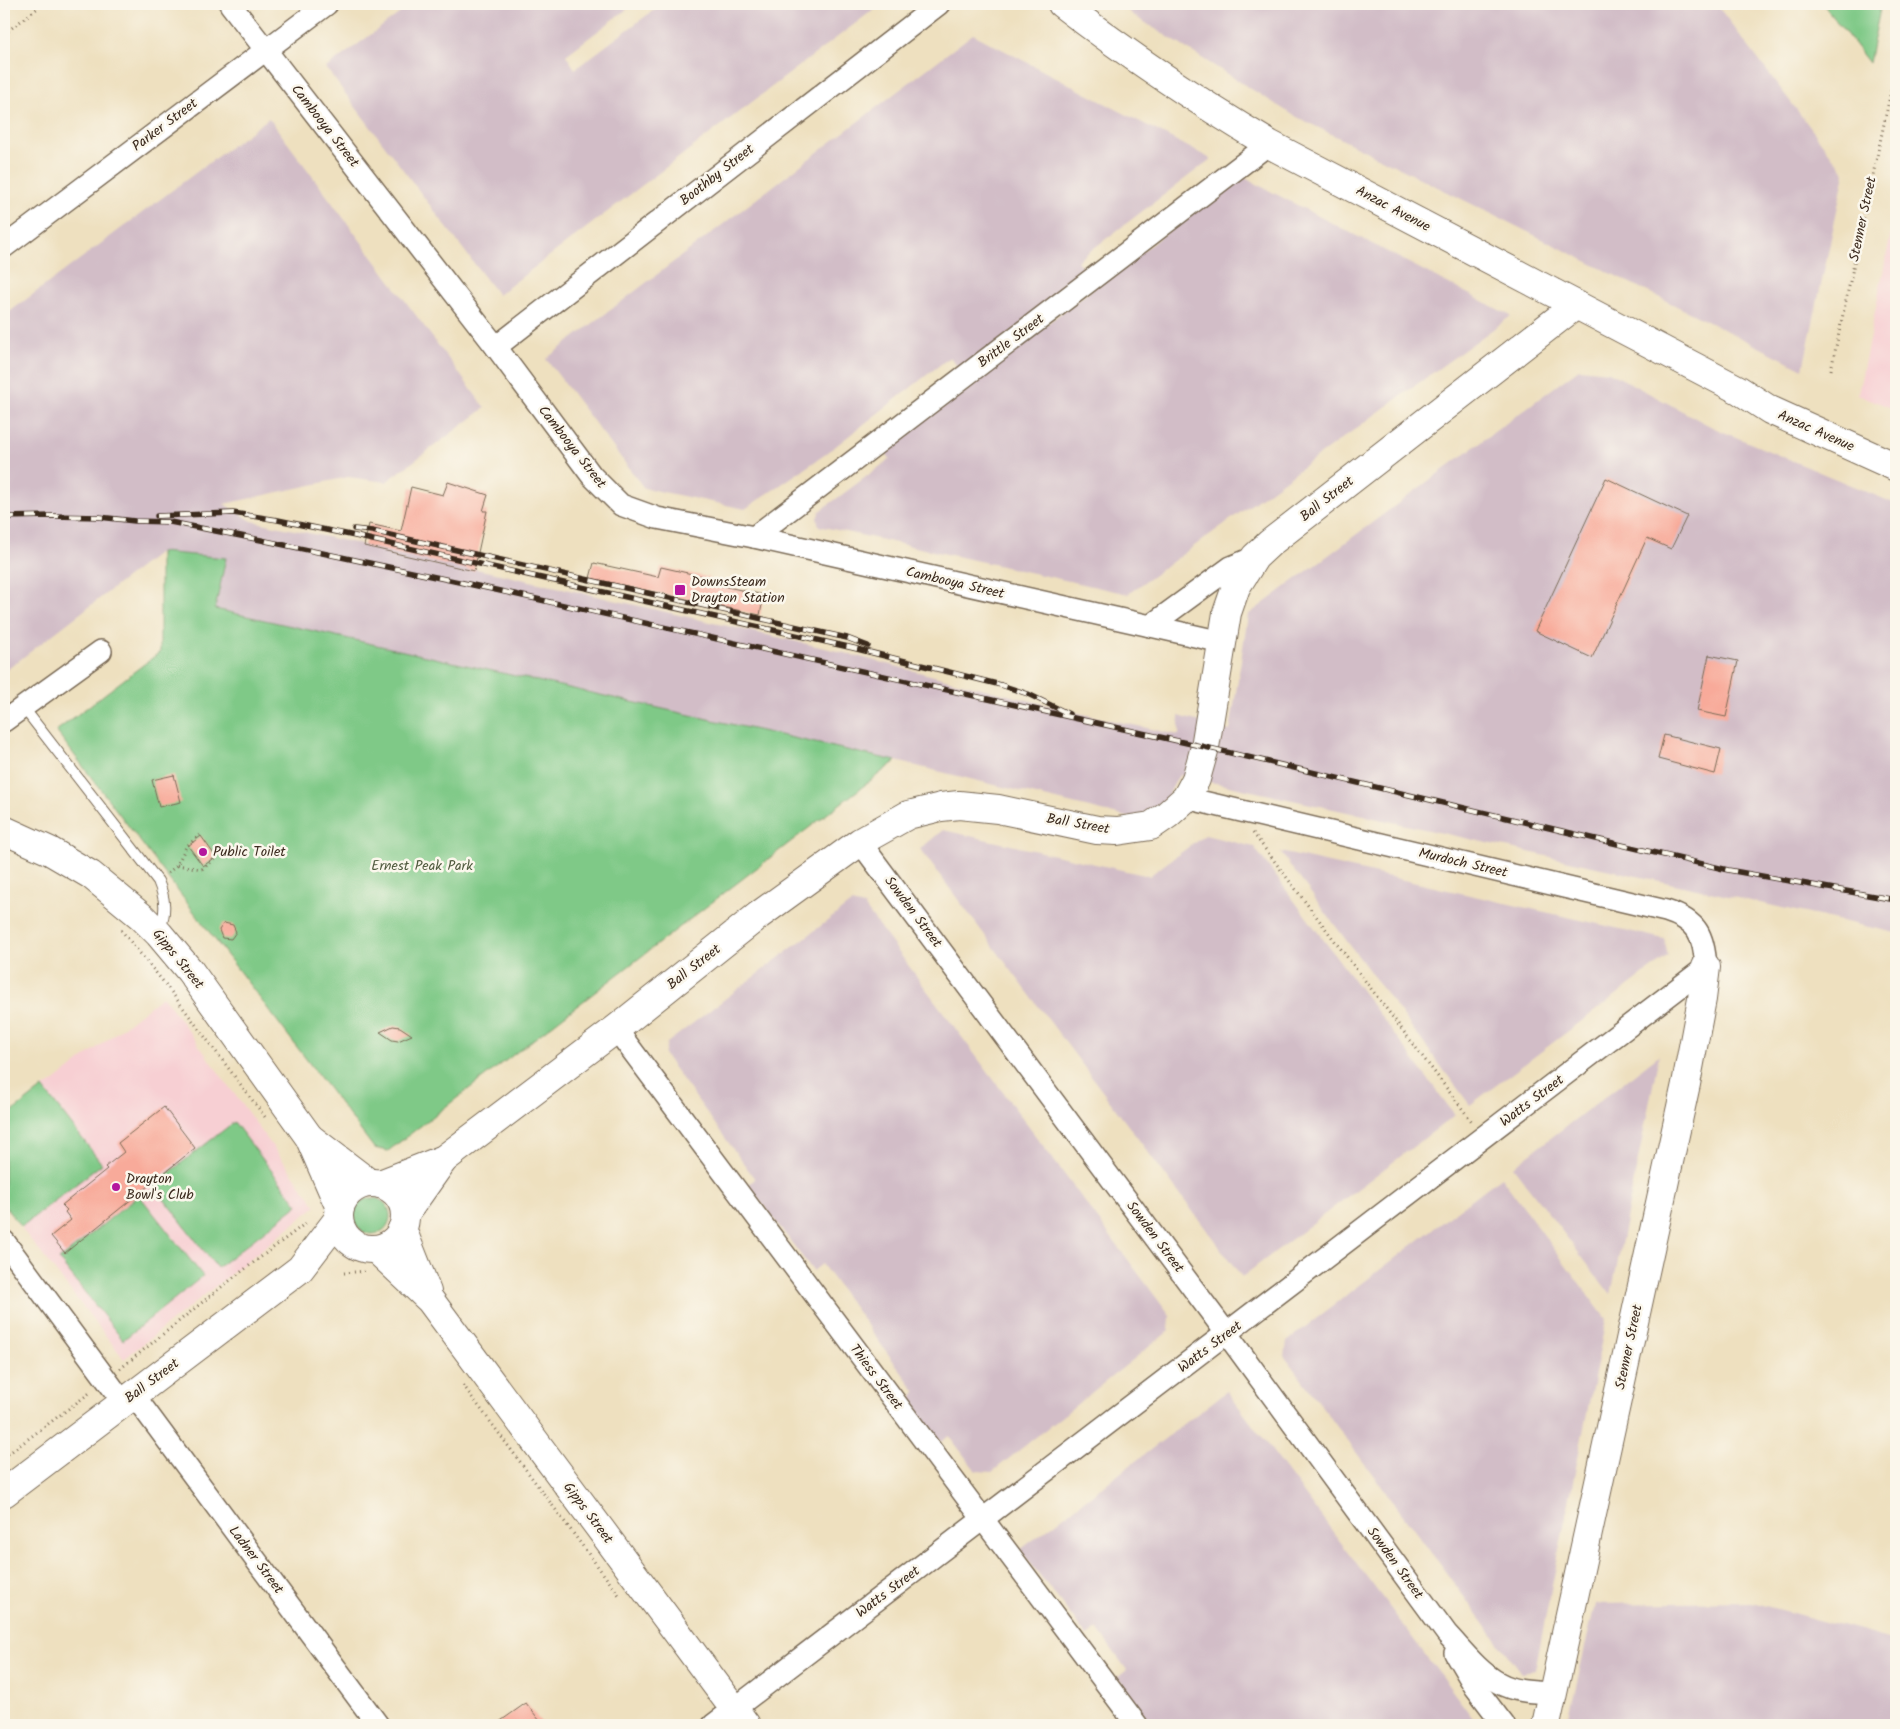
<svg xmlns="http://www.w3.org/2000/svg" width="1900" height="1729" font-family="Kalam,sans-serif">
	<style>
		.built { fill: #f7cfd3 }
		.industrial { fill: #d2bdc7 }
		.green { fill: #7fc987; stroke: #5d7a52 }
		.building { fill: #f8aa9a }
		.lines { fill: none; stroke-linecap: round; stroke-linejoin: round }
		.lane-casing { stroke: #7a6a56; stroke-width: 12 }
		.street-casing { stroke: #7a6a56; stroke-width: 24 }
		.secondary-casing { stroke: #7a6a56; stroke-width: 30 }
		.highway-casing { stroke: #7a6a56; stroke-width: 30 }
		.path { stroke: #7a6a56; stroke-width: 3; stroke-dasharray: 1 4; stroke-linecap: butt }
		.lane { stroke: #fff; stroke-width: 10 }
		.street { stroke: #fff; stroke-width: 21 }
		.secondary { stroke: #fff; stroke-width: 28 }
		.highway { stroke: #fff; stroke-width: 28 }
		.rail-casing { stroke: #3b2a1e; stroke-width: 5.5 }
		.rail { stroke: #fbf7ec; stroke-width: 4; stroke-dasharray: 11; stroke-linecap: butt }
		.poi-dot { fill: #b5179e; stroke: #fbf7ec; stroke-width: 2 }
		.labels { text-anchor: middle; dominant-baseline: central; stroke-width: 5; stroke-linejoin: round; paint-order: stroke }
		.street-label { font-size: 14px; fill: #3b2a1e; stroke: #fbf7ec }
		.poi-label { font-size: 14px; fill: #3b2a1e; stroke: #fbf7ec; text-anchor: start }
		.park-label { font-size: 14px; fill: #4f5a3e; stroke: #fbf7ec }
	</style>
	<rect width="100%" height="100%" fill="#fbf7ec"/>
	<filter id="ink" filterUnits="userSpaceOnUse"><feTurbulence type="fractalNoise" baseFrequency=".02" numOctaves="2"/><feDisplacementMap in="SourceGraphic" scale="10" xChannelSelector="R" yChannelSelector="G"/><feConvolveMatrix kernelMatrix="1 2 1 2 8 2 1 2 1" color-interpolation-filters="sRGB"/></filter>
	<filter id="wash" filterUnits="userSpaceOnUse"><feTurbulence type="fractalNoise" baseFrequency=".0096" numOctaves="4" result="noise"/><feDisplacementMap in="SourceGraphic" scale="20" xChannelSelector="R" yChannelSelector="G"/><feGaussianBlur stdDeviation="1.12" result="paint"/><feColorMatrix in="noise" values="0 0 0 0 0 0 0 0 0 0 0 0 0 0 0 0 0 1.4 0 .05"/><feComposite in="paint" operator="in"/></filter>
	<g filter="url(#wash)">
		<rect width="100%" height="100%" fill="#eee0bf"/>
		<g class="built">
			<polygon points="1896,209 1896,410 1858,394"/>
			<polygon points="163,996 316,1206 124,1359 4,1206 4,1118 43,1088 52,1083"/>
		</g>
		<g class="industrial">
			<polygon points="412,4 634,4 566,55 575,69 662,4 881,4 498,295 326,68"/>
			<polygon points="1120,4 1716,4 1845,173 1803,369 1293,115 1133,15"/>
			<polygon points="973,34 1211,159 1077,261 1088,273 961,371 950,357 823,456 745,509 644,488 546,359"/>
			<polygon points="269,118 485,408 386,482 348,477 224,504 252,521 495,573 829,649 1078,713 1179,735 1179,716 1230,731 1248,615 1579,369 1609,372 1714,428 1896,504 1896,933 1179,775 1166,799 1139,820 896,761 215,609 226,558 160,552 4,672 4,316"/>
			<polygon points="1241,176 1511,316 1128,594 819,526 817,518 820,511 890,459 883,449"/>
			<polygon points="943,830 1149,876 1205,835 1254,847 1455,1115 1242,1277 920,849"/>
			<polygon points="1280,852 1664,939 1668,956 1470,1105"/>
			<polygon points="851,903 864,906 1170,1316 1169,1331 992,1472 976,1471 949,1436 941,1442 908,1402 916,1392 822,1264 813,1271 748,1185 755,1179 664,1054 667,1043"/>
			<polygon points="1659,1055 1611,1295 1513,1167"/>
			<polygon points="1501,1177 1606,1319 1535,1670 1521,1673 1285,1357 1287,1341"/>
			<polygon points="1227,1391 1478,1725 1152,1725 1117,1678 1127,1670 1097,1629 1087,1636 1020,1550"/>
			<polygon points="1752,1602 1896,1641 1896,1725 1567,1725 1595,1604"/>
		</g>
		<g class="green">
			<polygon points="1823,4 1881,4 1869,63"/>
			<polygon points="160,552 226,558 215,609 896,761 388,1151 374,1148 56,731 160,652"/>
			<polygon points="43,1088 102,1164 21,1227 4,1205 4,1118"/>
			<polygon points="234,1122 298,1205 217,1268 153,1185"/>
			<polygon points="139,1195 203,1276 123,1340 59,1260"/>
			<circle cx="372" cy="1216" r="18"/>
		</g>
		<g id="blocks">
			<g class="building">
				<polygon points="1606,478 1687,516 1671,549 1647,538 1592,658 1535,631"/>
				<polygon points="448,482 488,495 483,511 487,511 474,571 364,546 369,524 401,531 411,487 443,495"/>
				<polygon points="594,563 658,577 661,567 710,578 709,583 764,595 760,615 590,578"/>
				<polygon points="1709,655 1738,661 1726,717 1697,711"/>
				<polygon points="1664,735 1721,749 1715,774 1658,759"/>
				<polygon points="174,775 181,802 159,807 152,780"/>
				<polygon points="201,836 216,857 203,866 188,846"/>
				<polygon points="224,923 233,925 236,932 231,939 222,938 219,930"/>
				<polygon points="393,1026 400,1027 412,1035 398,1041 392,1040 380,1032"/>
				<polygon points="164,1107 195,1148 65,1253 51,1236 71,1220 65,1212 67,1210 62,1205 107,1169 105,1167 124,1152 118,1143"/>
				<polygon points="526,1703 543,1725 495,1725"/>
			</g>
		</g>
	</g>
	<g filter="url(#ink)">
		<use href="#blocks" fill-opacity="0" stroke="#7a6a56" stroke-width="1"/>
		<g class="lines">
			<defs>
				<path id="lane" d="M23 707 158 881C166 900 166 911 160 931"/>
				<g id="street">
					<polyline points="230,4 496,347 592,476 621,505 657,518 754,537 1222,642"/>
					<polyline points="4,247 327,4"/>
					<polyline points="496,347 939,4"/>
					<polyline points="754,537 1269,144"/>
					<polyline points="1150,626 1231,567 1255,557"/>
					<polyline points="4,721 101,651"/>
					<path d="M860 842 1227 1334 1447 1634C1463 1651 1479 1672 1499 1683 1515 1692 1535 1692 1553 1693"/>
					<polyline points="616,1029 1137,1725"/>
					<polyline points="4,1241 123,1402"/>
					<polyline points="133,1394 378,1725"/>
					<polyline points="1455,1653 1475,1687 1504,1725"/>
					<path d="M713 1725 1706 967C1704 936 1698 921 1666 911L1186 798"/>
				</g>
				<g id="secondary">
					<polyline points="4,830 50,851 91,875 142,917 159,934 190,971 309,1137 340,1208"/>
					<polyline points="310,1138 369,1183"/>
					<circle cx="372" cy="1216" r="33"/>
					<polyline points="380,1184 444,1159 616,1029 759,915 860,842 908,815 941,807 959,805 998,809 1097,830 1117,831 1151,826 1167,815 1186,798 1196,779 1205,747 1227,613 1236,587 1255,557 1270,543 1576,305"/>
					<polyline points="405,1214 444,1159"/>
					<polyline points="402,1229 427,1292"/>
					<polyline points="376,1249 430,1300 746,1725"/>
					<polyline points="4,1493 300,1269 339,1218"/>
					<polyline points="1546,1725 1686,1084 1702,999 1706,967"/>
				</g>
				<path id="highway" d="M1062 4C1128 55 1197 101 1269 144L1739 390 1770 410 1896 467"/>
			</defs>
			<use href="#lane" class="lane-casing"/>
			<use href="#street" class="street-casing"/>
			<use href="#secondary" class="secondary-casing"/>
			<use href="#highway" class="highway-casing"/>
			<g class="path">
				<polyline points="4,34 43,4"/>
				<polyline points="1831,370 1896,68"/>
				<polyline points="1253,833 1473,1123"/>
				<polyline points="188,845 200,835"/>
				<polyline points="177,865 202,869"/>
				<polyline points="202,869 217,858"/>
				<polyline points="168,873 177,865 187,845"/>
				<polyline points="121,930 166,985 265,1117"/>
				<polyline points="344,1273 366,1271"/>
				<polyline points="120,1369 220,1288 306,1223"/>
				<polyline points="463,1385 619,1595"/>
				<polyline points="4,1457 91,1392"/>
			</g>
			<use href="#lane" class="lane"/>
			<use href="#street" class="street"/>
			<use href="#secondary" class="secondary"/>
			<use href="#highway" class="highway"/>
			<defs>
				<g id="rail">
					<polyline points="157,516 233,513 278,520 355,536 853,648 1001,685 1028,694 1069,714"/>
					<polyline points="4,517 53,516 99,517 135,521 170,522 261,540 473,585 1205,747 1728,870 1896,900"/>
					<polyline points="354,529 372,531 847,638 868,646"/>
				</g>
			</defs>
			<use href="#rail" class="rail-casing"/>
			<use href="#rail" class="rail"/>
		</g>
	</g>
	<g class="poi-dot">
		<rect x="674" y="584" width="12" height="12" rx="2.5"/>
		<circle cx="203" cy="852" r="5"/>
		<circle cx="116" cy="1187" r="5"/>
	</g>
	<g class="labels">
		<g class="street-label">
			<text transform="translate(165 125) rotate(-37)">Parker Street</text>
			<text transform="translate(325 126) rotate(52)">Cambooya Street</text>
			<text transform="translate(717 175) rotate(-38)">Boothby Street</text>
			<text transform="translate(1393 209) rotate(28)">Anzac Avenue</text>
			<text transform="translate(1863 219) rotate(-78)">Stenner Street</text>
			<text transform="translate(1011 341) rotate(-37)">Brittle Street</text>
			<text transform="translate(1816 431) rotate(24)">Anzac Avenue</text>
			<text transform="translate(572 447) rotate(52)">Cambooya Street</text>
			<text transform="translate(1327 499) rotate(-38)">Ball Street</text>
			<text transform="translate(955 583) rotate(13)">Cambooya Street</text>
			<text transform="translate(1078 824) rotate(10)">Ball Street</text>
			<text transform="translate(1463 863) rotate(13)">Murdoch Street</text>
			<text transform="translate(913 912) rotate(53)">Sowden Street</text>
			<text transform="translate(178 959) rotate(51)">Gipps Street</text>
			<text transform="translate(694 967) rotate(-38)">Ball Street</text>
			<text transform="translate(1532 1101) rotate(-37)">Watts Street</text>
			<text transform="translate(1155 1237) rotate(53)">Sowden Street</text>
			<text transform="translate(1210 1347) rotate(-37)">Watts Street</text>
			<text transform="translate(1629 1347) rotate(-78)">Stenner Street</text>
			<text transform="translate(876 1377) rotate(53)">Thiess Street</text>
			<text transform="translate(152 1381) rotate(-37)">Ball Street</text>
			<text transform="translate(588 1513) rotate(53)">Gipps Street</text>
			<text transform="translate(256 1560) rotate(53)">Ladner Street</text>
			<text transform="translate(1395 1563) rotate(54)">Sowden Street</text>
			<text transform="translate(888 1592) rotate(-37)">Watts Street</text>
		</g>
		<g class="poi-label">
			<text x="691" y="582">DownsSteam<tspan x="691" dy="16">Drayton Station</tspan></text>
			<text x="213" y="852">Public Toilet</text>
			<text x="126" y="1179">Drayton<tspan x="126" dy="16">Bowl's Club</tspan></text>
		</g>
		<g class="park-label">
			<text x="422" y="866">Ernest Peak Park</text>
		</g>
	</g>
	<rect width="1900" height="1729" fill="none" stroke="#fbf7ec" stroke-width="20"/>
</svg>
